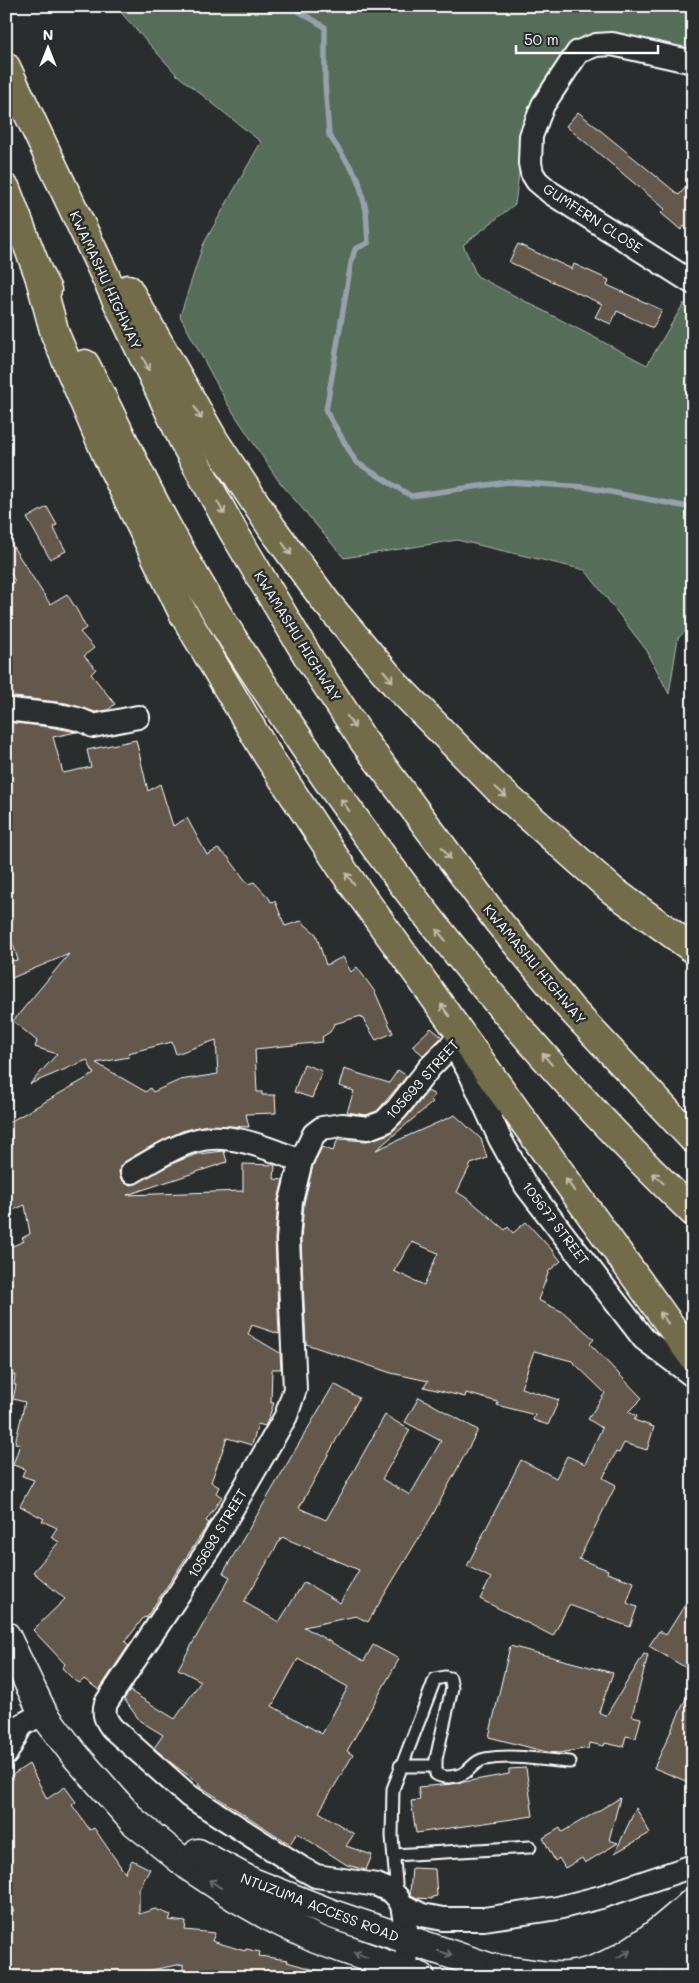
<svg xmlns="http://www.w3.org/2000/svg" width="699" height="1983" font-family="Mali,sans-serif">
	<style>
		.green { fill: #576d5a; stroke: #abb6ac }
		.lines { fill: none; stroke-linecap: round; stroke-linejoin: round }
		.stream { stroke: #96a1ab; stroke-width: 5.5 }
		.building { fill: #64594c; stroke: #fff; fill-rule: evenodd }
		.service-casing { stroke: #fff; stroke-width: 15 }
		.minor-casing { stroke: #fff; stroke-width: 26 }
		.tertiary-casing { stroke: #fff; stroke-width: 31 }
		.primary-casing { stroke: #fff; stroke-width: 31 }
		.service { stroke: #2a2d2e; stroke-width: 11 }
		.minor { stroke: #2a2d2e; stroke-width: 22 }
		.tertiary { stroke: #2a2d2e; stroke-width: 28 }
		.primary { stroke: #736c4b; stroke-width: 28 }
		.oneway { stroke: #c0bdae }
		.oneway2 { stroke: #6a6c6d }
		.labels { text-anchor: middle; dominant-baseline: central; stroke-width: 5; stroke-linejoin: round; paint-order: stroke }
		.street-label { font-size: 14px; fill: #fff; stroke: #2a2d2e }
	</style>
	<rect width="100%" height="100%" fill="#2a2d2e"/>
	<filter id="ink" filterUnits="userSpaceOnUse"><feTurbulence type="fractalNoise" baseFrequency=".02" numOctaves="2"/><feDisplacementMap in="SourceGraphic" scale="10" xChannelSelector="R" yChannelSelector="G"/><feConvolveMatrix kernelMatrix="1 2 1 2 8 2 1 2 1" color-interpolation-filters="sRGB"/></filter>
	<g filter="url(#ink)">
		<polygon class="green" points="115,6 693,6 693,53 568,51 551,72 527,113 515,204 463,245 477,276 647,365 684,303 689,324 693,327 693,624 678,638 669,694 647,651 585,570 457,540 344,558 278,480 227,403 180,316 203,245 261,142 177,75"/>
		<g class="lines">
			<polyline class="stream" points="290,6 325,27 325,83 329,135 358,178 366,210 368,243 355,249 351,263 326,411 356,462 411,496 508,482 585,487 693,508"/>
		</g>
		<g class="building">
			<polygon points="578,112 679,195 693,179 693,233 684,226 681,230 661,213 665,209 566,126"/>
			<polygon points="518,244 572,269 574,264 609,280 607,285 662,310 653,328 617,311 611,324 595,317 602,304 509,262"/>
			<polygon points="47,507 57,525 53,527 66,551 50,559 27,518"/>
			<polygon points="6,536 50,604 67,594 78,612 86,628 80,632 94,648 84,656 96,669 91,674 115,704 108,710 95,712 66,703 6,696 6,643 12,639 6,631 6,586 15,581 6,566"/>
			<path d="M6 722 50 727 76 732 53 737 63 773 91 767 87 750 136 740 148 791 160 784 173 826 187 818 207 855 218 849 228 857 248 884 254 882 269 898 271 902 275 901 285 926 301 921 316 934 326 965 343 957 351 972 357 967 375 992 393 1033 376 1040 361 1016 334 1024 330 1032 322 1037 323 1042 255 1049 257 1092H262V1095H275L276 1113 246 1114 249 1127 207 1125 182 1131 148 1148 126 1161 120 1166 119 1172 121 1179 126 1184 132 1185 176 1162 197 1154 224 1151 227 1162 127 1195 243 1191V1164L275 1165 274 1179 283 1180 278 1200 275 1239 279 1334 252 1325 248 1334 280 1353 281 1369H272L271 1403H274L267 1422 265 1426 258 1424 252 1445 227 1438 211 1482 219 1487 216 1493 222 1497 206 1521 209 1523 146 1618 144 1617 125 1642 129 1645 99 1690 84 1679 80 1683 74 1680 62 1668 65 1664 33 1630 65 1599 33 1572 59 1542 51 1537 57 1528 42 1521 44 1519 20 1506 34 1480 22 1476 25 1469 13 1465 20 1444 15 1443 25 1402 13 1399 16 1385H14L15 1375 6 1376V1288H13L6 1272V1249L24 1241 22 1238 30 1234 25 1205 6 1213V1124L94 1074 87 1060 30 1084 57 1054 35 1047 37 1041 13 1021 69 954 12 978 10 961 18 960 6 923ZM216 1040 218 1074 180 1080 153 1092 150 1088 146 1092 96 1063 129 1057 128 1053 172 1042 176 1054Z"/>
			<polygon points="431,1028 442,1037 423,1055 412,1046"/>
			<polygon points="304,1064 322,1071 312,1098 294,1092"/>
			<polygon points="344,1069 389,1083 398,1070 407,1076 377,1111 366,1115 347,1112 354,1091 339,1086"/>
			<path d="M428 1091 435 1095 431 1100 433 1102 376 1150 455 1115 481 1139 487 1158 471 1164 457 1192 471 1201 505 1230 508 1227 513 1233 526 1222 552 1250 561 1261 549 1271 538 1300 563 1312 594 1339 590 1344 642 1398 628 1412 637 1416 634 1420 654 1427 647 1450 624 1443 619 1453 616 1452 603 1478 616 1485 579 1559 608 1570 607 1573 634 1582 627 1603 637 1607 630 1627 569 1605 553 1636 480 1599 491 1578 467 1566 521 1460 556 1478 567 1456 585 1464 602 1428 588 1419 605 1393 572 1361 534 1351 521 1388 559 1400 548 1425 533 1420 535 1415 497 1405 498 1402 466 1393 465 1397 424 1387 428 1381 391 1373 306 1344 301 1240 304 1203 313 1165 322 1147 333 1151 338 1139 367 1141 389 1134 406 1118ZM412 1242 438 1253 424 1285 394 1271Z"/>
			<path d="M334 1384 359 1398 299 1508 326 1520 385 1415 410 1430 382 1479 410 1495 441 1441 405 1422 419 1397 478 1430 432 1516 368 1622 356 1616 304 1627 364 1661 373 1645 399 1659 347 1751 353 1755 319 1812 354 1834 346 1846 372 1855 366 1870 347 1865 297 1833 290 1844 198 1785 199 1783 174 1765 154 1748 163 1735 140 1721 124 1699 130 1691 175 1719 201 1681 178 1669 230 1577 223 1573ZM282 1537 359 1570 340 1603 304 1582 279 1622 244 1602ZM298 1659 348 1687 322 1734 272 1706Z"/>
			<polygon points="693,1592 693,1672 649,1646 659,1631 666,1635"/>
			<polygon points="510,1646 613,1673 599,1712 606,1716 644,1654 648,1655 632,1716 641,1718 636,1738 626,1736 623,1747 605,1743 604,1746 590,1743 589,1748 559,1753 547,1752 489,1737"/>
			<polygon points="693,1683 693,1784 654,1768"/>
			<polygon points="29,1764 47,1799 65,1787 76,1802 72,1805 90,1830 94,1828 125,1873 132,1860 150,1869 139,1889 139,1914 155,1909 171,1915 169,1920 186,1922 185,1930 215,1933 212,1941 245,1951 246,1949 260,1952 259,1956 288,1960 287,1962 322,1972 322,1977 183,1977 183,1964 114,1977 6,1977 6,1914 14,1911 6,1899 6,1779"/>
			<polygon points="526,1768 533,1816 416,1833 411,1801 420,1800 418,1787 452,1784 509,1774 509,1769"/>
			<polygon points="620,1798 609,1840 618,1843 585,1863 582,1858 565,1868 559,1858 555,1861 543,1838 560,1828 562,1832"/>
			<polygon points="636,1808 650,1833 615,1853"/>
			<polygon points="412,1868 435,1869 437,1896 432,1897 432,1899 417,1898 411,1895 410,1893"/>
		</g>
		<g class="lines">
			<defs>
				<g id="service">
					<polyline points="400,1766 435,1766"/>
					<polyline points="394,1855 530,1847"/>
					<path d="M397 1895 392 1836 393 1789 435 1679 445 1677 450 1678 452 1688 436 1759V1774C444 1779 458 1777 466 1772 472 1767 477 1760 485 1759 513 1754 543 1760 570 1762"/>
				</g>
				<g id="minor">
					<polyline points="693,62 612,44 596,45 578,52 543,105 531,136 530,163 532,173 537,181 551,193 693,283"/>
					<path d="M6 709C29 713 75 713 93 726L138 717"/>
					<polyline points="453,1044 471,1075 500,1139 526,1186 644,1339 693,1376"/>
					<path d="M132 1172C152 1161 172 1147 194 1141 228 1130 269 1149 301 1161"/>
					<polyline points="6,1734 43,1713"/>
					<polyline points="6,1754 21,1726"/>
					<polyline points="402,1905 422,1915 443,1919 484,1919 558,1908 601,1897 693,1866"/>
					<path d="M405 1977 408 1941 402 1905 397 1897 391 1891 377 1885 316 1876 303 1869 189 1796 112 1728C105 1719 103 1714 106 1703L210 1547 286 1416 295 1389 288 1240 291 1201 301 1161 314 1134 322 1128 342 1125 368 1128 384 1122 397 1109 431 1066 462 1035"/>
				</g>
				<g id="tertiary">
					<polyline points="6,1636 43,1713 74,1754 133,1821 191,1868 235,1897 272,1918 316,1939 421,1977"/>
					<polyline points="198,1853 252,1882 335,1915 518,1977"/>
					<path d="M499 1969C522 1972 546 1978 568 1976 614 1971 660 1932 693 1902"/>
					<polyline points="639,1977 672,1931"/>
					<polyline points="673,1977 693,1948"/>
				</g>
				<g id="primary">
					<polyline points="6,67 184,442 233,531 310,660 365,743 497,920 570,1008 693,1139"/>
					<polyline points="6,189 39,275 47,290"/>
					<polyline points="39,275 55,334 107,456 183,613 268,756 345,873 693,1357"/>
					<polyline points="128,289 214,440 272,528 326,602 396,685 497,788 612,890 693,949"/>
					<path d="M85 364C116 423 143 485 176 543 211 607 252 669 293 730 410 904 542 1067 693 1212"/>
				</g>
			</defs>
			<use href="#service" class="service-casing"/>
			<use href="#minor" class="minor-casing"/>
			<use href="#tertiary" class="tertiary-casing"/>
			<use href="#primary" class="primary-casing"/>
			<use href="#service" class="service"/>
			<use href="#minor" class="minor"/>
			<use href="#tertiary" class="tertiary"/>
			<use href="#primary" class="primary"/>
		</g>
		<defs><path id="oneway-shaft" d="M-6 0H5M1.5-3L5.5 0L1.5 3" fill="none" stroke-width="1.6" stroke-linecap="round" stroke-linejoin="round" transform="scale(1.25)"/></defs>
		<g class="oneway">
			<use href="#oneway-shaft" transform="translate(146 364) rotate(64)"/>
			<use href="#oneway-shaft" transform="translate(198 413) rotate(60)"/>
			<use href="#oneway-shaft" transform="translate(221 508) rotate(61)"/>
			<use href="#oneway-shaft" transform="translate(287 549) rotate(54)"/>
			<use href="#oneway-shaft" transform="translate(388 676) rotate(50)"/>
			<use href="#oneway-shaft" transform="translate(351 722) rotate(56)"/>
			<use href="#oneway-shaft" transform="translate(501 792) rotate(42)"/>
			<use href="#oneway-shaft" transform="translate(345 805) rotate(-125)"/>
			<use href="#oneway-shaft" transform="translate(446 853) rotate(54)"/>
			<use href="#oneway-shaft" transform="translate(350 879) rotate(-126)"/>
			<use href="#oneway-shaft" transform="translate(441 935) rotate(-130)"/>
			<use href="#oneway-shaft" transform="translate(445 1010) rotate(-126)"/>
			<use href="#oneway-shaft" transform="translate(547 1059) rotate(-130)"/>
			<use href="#oneway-shaft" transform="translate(658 1178) rotate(-136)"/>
			<use href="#oneway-shaft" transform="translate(570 1185) rotate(-125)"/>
			<use href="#oneway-shaft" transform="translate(664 1318) rotate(-126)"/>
		</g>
		<g class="oneway2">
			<use href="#oneway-shaft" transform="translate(215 1884) rotate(-146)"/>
			<use href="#oneway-shaft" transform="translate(445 1953) rotate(18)"/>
			<use href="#oneway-shaft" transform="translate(624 1954) rotate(-28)"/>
			<use href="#oneway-shaft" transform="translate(361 1955) rotate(-160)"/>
		</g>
	</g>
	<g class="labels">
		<g class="street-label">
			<text transform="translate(593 218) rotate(33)">GUMFERN CLOSE</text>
			<text transform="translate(106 280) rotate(65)">KWAMASHU HIGHWAY</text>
			<text transform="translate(298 636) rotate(58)">KWAMASHU HIGHWAY</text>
			<text transform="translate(535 964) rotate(50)">KWAMASHU HIGHWAY</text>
			<text transform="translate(422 1079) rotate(-48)">105693 STREET</text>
			<text transform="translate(556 1223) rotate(53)">105677 STREET</text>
			<text transform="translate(217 1533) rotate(-59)">105693 STREET</text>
			<text transform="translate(320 1907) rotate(21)">NTUZUMA ACCESS ROAD</text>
		</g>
	</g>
	<rect width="699" height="1983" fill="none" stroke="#2a2d2e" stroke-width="25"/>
	<rect x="12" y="12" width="674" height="1958" fill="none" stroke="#fff" stroke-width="2" filter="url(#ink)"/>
	<g transform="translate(48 48)" stroke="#2a2d2e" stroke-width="4" paint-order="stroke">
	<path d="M0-4L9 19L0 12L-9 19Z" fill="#ffffff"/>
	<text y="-8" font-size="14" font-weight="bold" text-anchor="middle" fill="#ffffff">N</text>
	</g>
	<path d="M516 45v8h142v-8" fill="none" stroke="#ffffff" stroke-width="2.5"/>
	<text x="524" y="45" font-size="15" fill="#ffffff" stroke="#2a2d2e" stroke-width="4" paint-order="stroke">50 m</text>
</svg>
